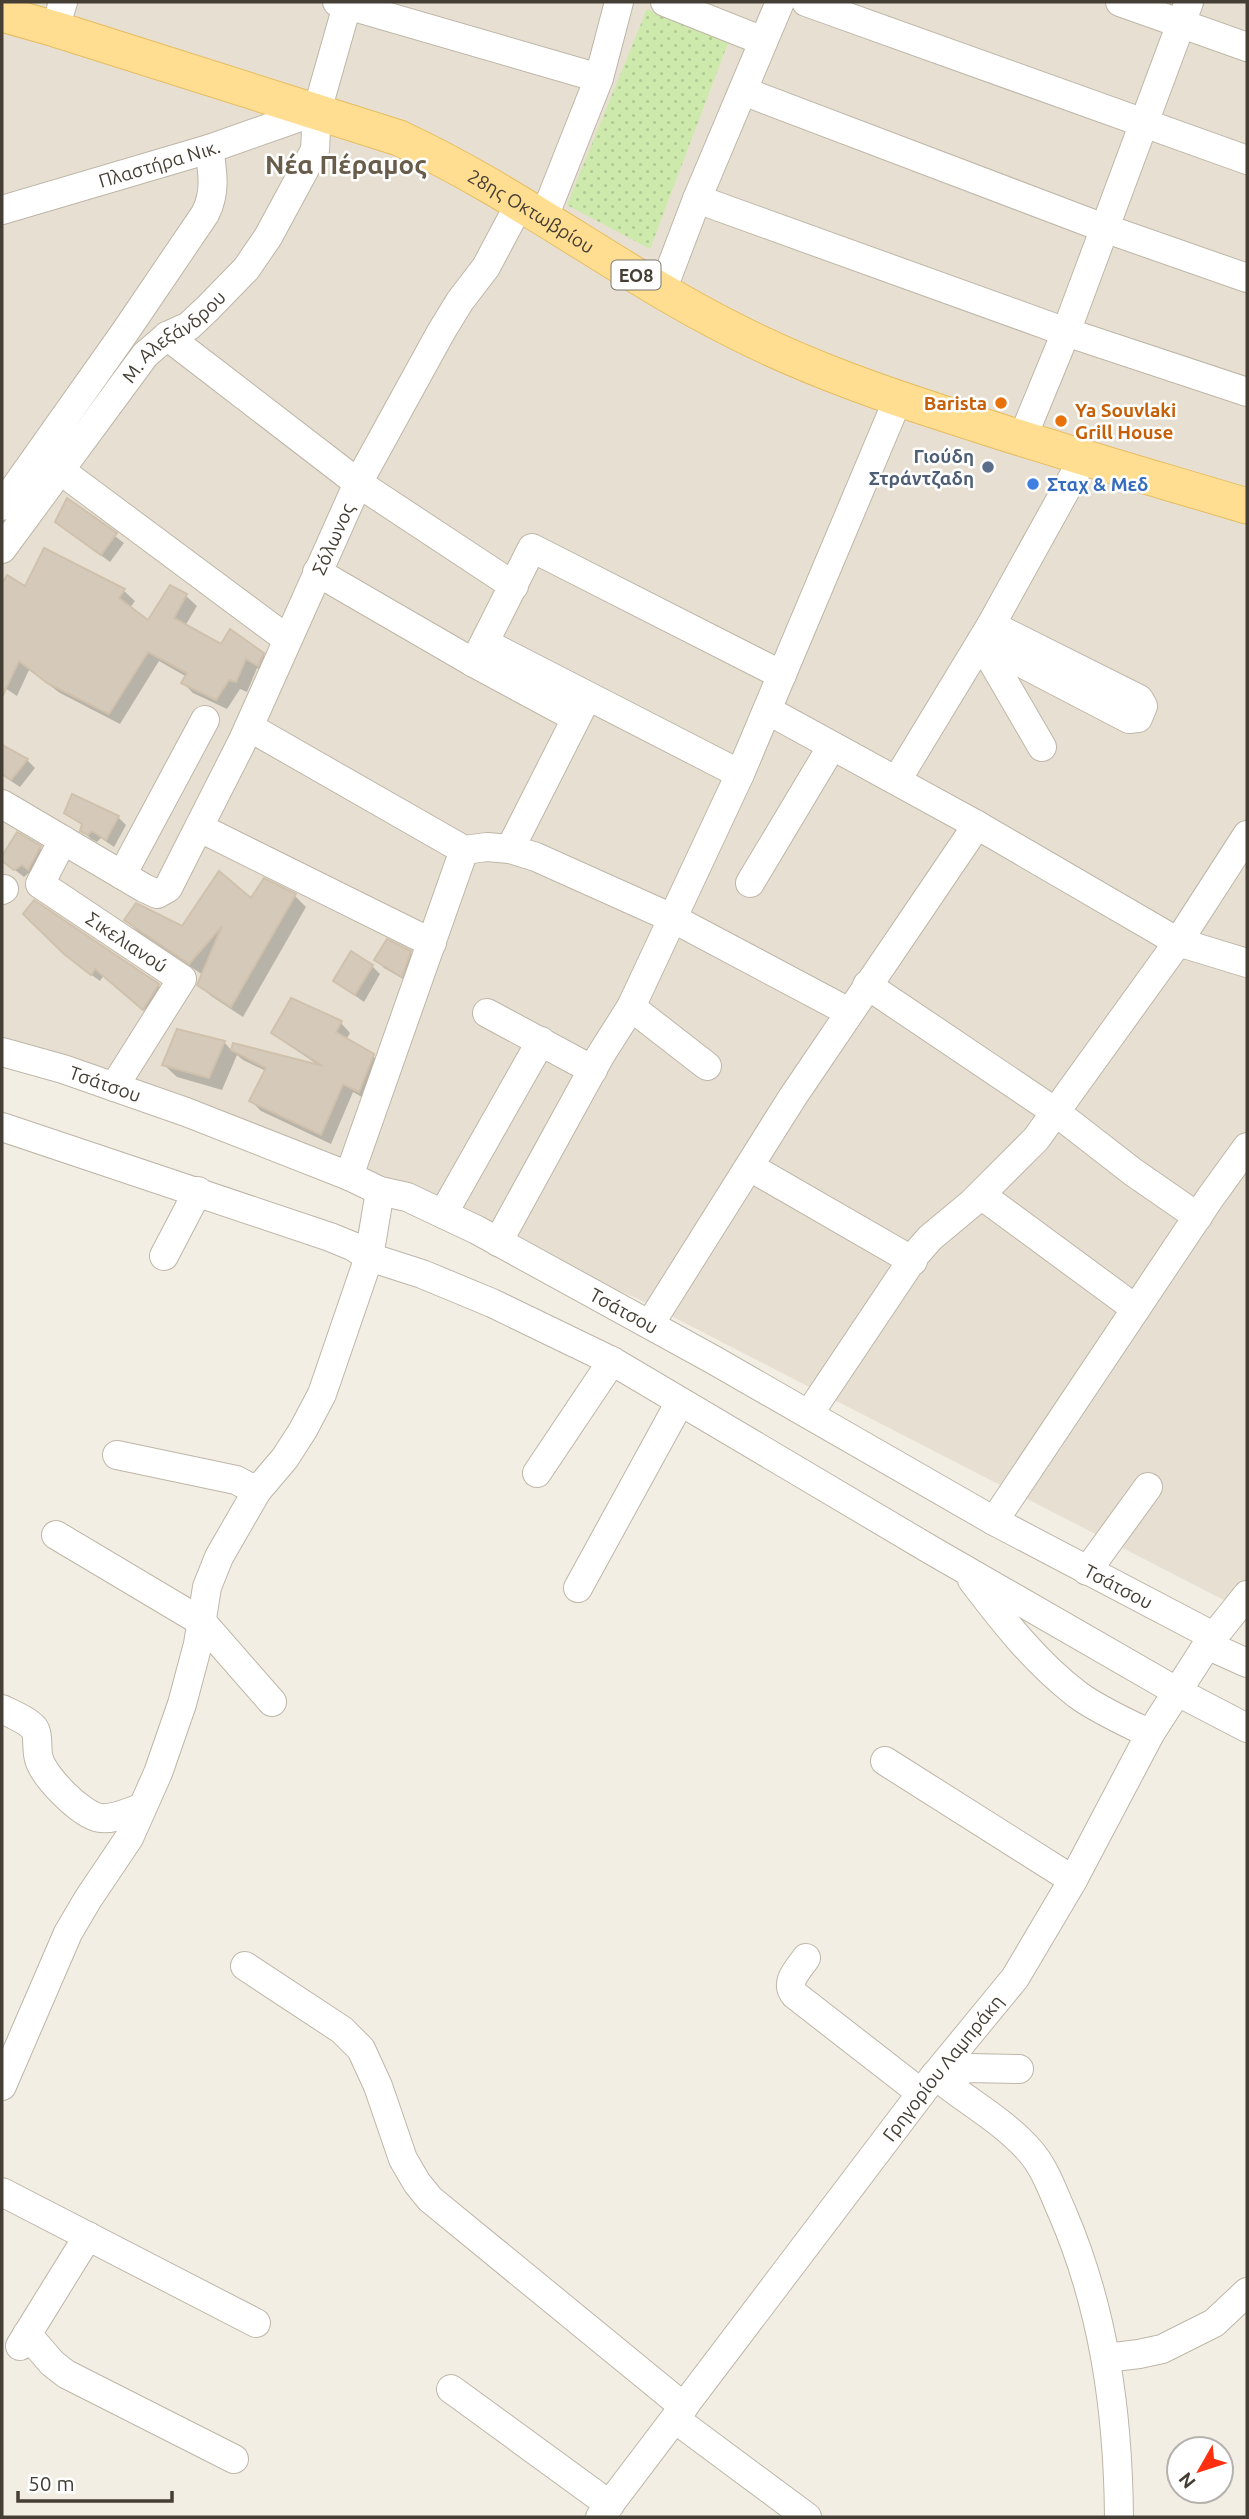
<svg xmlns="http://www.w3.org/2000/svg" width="1249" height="2519" font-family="Ubuntu,sans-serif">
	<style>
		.residential { fill: #e7e0d2 }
		.green { fill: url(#green-dots) }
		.shadow { fill: #0003 }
		.building { fill: #d5caba; stroke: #d0c1ad; stroke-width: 2 }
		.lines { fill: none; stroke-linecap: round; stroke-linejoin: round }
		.minor-casing { stroke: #beb6a7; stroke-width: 30 }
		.major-casing { stroke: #e6bc5f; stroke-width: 37 }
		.minor { stroke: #fff; stroke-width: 28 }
		.major { stroke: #ffde91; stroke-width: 35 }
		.food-dot { fill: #e8710a; stroke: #fff; stroke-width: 2.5 }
		.service-dot { fill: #5c6f8a; stroke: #fff; stroke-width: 2.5 }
		.shop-dot { fill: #3f7fe0; stroke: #fff; stroke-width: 2.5 }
		.labels { text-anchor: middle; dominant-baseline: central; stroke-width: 5; stroke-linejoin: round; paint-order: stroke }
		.shield { fill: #fff; stroke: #7d7871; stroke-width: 2 }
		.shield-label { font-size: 18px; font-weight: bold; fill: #453e34 }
		.street-label { font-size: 19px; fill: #453e34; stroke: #fff }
		.food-label { font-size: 19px; font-weight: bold; fill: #c56008; stroke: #fff; text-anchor: end }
		.service-label { font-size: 19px; font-weight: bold; fill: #4e5e75; stroke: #fff; text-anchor: end }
		.shop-label { font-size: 19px; font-weight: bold; fill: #366cbe; stroke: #fff; text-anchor: start }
		.district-label { font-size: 26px; font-weight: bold; fill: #685c4b; stroke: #fff }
	</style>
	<defs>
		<pattern id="green-dots" width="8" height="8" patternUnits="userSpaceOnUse" patternTransform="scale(1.75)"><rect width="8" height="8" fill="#cee9ac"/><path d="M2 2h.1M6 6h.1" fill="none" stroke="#b2c995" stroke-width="1.8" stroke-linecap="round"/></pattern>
	</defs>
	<rect width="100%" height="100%" fill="#f3eee4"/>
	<polygon class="residential" points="2,2 1247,2 1247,1612 638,1299 106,1068 2,1041"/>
	<polygon class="green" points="647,9 728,43 650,249 567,205"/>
	<g class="shadow">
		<polygon points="68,500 124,543 110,562 66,529"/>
		<polygon points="45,551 124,591 135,601 130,608 148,623 186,596 197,606 185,626 221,647 263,654 273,665 269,675 257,668 247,692 240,689 227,709 193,693 183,683 187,677 159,661 120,724 60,693 29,670 17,696 2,686 2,587 8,577 25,589"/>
		<polygon points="2,747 27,760 35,768 20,787 2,775"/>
		<polygon points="66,812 118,817 126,825 114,847 101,838 97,842 91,839 82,830 83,826"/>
		<polygon points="17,834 40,848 48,856 24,877 2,860"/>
		<polygon points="295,896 306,907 243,1017 211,996 199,984 203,975 137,931 126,920 183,928 252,900"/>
		<polygon points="25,914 158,985 166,993 152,1016 104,975 100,981 74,962"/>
		<polygon points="410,952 418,961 410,983 384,968 376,960"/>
		<polygon points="372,966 380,974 364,1002 335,981"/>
		<polygon points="341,1023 350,1033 346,1040 373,1056 383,1066 369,1101 353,1092 331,1144 261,1111 251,1101 266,1071 243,1060 237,1055 222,1090 177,1077 164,1065 178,1031 225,1043 232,1051 321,1067 284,1042 274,1032"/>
	</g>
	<g class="building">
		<polygon points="67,498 117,533 101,555 55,522"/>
		<polygon points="44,548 125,589 119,598 148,620 170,585 187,594 174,618 221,644 230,629 264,653 258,666 246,659 236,682 229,680 216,700 181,683 187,673 148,652 109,714 47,683 19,661 2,697 2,584 7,575 25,586"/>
		<polygon points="2,745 28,759 11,780 2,774"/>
		<polygon points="72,794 119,816 106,840 92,831 88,835 80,831 82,824 64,813"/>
		<polygon points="17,832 41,846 28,870 22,865 14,870 2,861 2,856"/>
		<polygon points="219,871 251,898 264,878 296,894 231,1007 197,985 222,926 189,964 124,920 136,903 182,926"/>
		<polygon points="34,900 159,984 143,1010 95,969 91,975 64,954 23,914"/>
		<polygon points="387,939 411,951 402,977 374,960"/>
		<polygon points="351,951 373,965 355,995 333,981"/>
		<polygon points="291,998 342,1021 336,1032 374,1054 359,1092 343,1084 321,1135 249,1101 266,1068 231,1050 233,1043 323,1066 271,1033"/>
		<polygon points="177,1029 225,1041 209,1078 162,1065"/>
	</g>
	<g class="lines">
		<defs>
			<g id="minor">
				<polyline points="337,2 599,78"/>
				<polyline points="665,2 763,41"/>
				<polyline points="806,2 1247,160"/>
				<polyline points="1120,2 1247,47"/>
				<polyline points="55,29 63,2"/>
				<polyline points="743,91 1104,228 1247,278"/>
				<polyline points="697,199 1066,332 1247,392"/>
				<path id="s1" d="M2 210 209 149 317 111"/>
				<polyline points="544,217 599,78 619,2"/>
				<polyline points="662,291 697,199 780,2"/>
				<polyline points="167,336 358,483 514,586"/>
				<polyline points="1022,439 1066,332 1189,2"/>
				<polyline points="45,459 287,639"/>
				<path d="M2 506 125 332 205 214C216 193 213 173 209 149"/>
				<path id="s2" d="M2 549 145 355 167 336 189 326 208 308 246 269 268 237 315 150 317 111 348 2"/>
				<polyline points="317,572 474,663 576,718"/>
				<polyline points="981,642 1129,719 1138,718 1143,706 1139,699 991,625"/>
				<polyline points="981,642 1042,747"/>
				<polyline points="485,643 740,774"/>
				<polyline points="474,663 532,548 782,675"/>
				<polyline points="767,710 977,825 1178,942 1247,963"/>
				<polyline points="249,727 464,850 487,847 510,849 536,857 672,918 849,1012"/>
				<polyline points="897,780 991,625 1084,457"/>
				<path id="s3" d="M2 804 144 888 157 894 168 888 243 740 358 483 441 332 460 301 486 267 520 203"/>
				<polyline points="200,828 432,943"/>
				<path id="s4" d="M63 840 40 884 182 979 114 1087"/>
				<polyline points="510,849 585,701"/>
				<polyline points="122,875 205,720"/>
				<polyline points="750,883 832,746"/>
				<polyline points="2,890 4,889"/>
				<polyline points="867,985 1057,1113 1133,1172 1198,1217"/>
				<polyline points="631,1007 707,1066"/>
				<polyline points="487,1013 593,1070"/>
				<path id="s5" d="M2 1052 63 1069 186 1112 349 1176 380 1191 407 1197 477 1230 712 1359 994 1521 1215 1637"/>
				<polyline points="2,1127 330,1237 352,1246 369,1257 422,1274 492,1303 612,1361 931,1550 1176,1691 1247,1728"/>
				<polyline points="750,1167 913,1261"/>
				<polyline points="349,1176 464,850"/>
				<polyline points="981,1195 1136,1309"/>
				<polyline points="443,1214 541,1041"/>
				<polyline points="498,1242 600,1056 631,1007 740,774 898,399"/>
				<polyline points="164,1256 198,1191"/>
				<polyline points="650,1324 792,1098 977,825"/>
				<polyline points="809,1414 916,1254 930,1238 972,1203 1036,1139 1178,942 1247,835"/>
				<polyline points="117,1455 236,1480 257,1491"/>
				<polyline points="537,1473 612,1361"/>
				<polyline points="994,1521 1210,1198 1247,1147"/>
				<polyline points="56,1535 202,1622 272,1702"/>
				<polyline points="1087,1571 1148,1487"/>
				<path d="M972 1580C1004 1622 1036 1663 1078 1695 1100 1711 1126 1722 1150 1734"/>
				<polyline points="578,1588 680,1402"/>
				<polyline points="1207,1645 1247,1663"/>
				<path d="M2 1709C12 1714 27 1720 34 1728 39 1734 36 1751 39 1759 44 1777 81 1815 100 1818 113 1820 128 1812 141 1808"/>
				<polyline points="885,1761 1073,1880"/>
				<path d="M806 1958C798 1970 784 1982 795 1995L921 2093"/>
				<polyline points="245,1966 342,2030 361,2049 378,2086 403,2159 417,2183 430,2199 684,2407"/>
				<path d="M935 2075C966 2101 1003 2120 1030 2151 1045 2168 1053 2192 1062 2212 1104 2309 1118 2412 1119 2517"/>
				<polyline points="940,2078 969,2068 1019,2069"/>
				<polyline points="2,2086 68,1933 88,1899 129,1838 158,1773 182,1704 198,1644 207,1587 219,1557 257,1491 285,1458 303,1430 322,1394 369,1257 380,1191"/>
				<polyline points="2,2192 256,2323"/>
				<polyline points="27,2334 52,2363 66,2374 234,2459"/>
				<polyline points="20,2346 88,2236"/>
				<polyline points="1106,2358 1139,2354 1162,2349 1214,2323 1247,2292"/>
				<polyline points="451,2389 610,2505"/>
				<polyline points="675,2419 807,2517"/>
				<path id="s6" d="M600 2517 932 2079 1015 1978 1073 1880 1150 1734 1207 1645 1247 1595"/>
			</g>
			<g id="major">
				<path id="s7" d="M2 14 55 29 399 138C516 192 618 272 733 330 807 368 885 395 964 420 1058 451 1153 478 1247 506"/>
			</g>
		</defs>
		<use href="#minor" class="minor-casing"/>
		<use href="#major" class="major-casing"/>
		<use href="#minor" class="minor"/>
		<use href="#major" class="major"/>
	</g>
	<g class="food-dot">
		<circle cx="1001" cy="403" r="7"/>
		<circle cx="1061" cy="421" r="7"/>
	</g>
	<circle class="service-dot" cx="988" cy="467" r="7"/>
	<circle class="shop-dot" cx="1033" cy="484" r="7"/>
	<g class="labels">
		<rect class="shield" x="611.5" y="260.5" width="49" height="29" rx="5"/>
		<g class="shield-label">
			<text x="636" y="275">ΕΟ8</text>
		</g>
		<g class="street-label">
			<text stroke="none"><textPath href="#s1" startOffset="164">Πλαστήρα Νικ.</textPath></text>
			<text stroke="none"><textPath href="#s7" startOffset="567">28ης Οκτωβρίου</textPath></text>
			<text stroke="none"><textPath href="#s2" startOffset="275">Μ. Αλεξάνδρου</textPath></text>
			<text stroke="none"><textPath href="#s3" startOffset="578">Σόλωνος</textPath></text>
			<text stroke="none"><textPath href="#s4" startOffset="154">Σικελιανού</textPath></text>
			<text stroke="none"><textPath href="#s5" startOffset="108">Τσάτσου</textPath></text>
			<text stroke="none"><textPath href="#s5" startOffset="676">Τσάτσου</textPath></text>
			<text stroke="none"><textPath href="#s5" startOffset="1242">Τσάτσου</textPath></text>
			<text stroke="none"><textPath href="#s6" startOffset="565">Γρηγορίου Λαμπράκη</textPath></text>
		</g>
		<g class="food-label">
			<text x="987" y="403">Barista</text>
			<text x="1075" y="410" text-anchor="start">Ya Souvlaki<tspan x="1075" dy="22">Grill House</tspan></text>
		</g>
		<g class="service-label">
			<text x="974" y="456">Γιούδη<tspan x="974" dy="22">Στράντζαδη</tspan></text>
		</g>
		<g class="shop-label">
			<text x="1047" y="484">Σταχ &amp; Μεδ</text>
		</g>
		<g class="district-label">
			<text x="346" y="164">Νέα Πέραμος</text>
		</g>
	</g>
	<rect width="1249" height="2519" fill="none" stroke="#453e34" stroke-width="7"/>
	<g transform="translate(1200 2470) rotate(231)"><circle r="33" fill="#ffffff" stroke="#b5b2ae" stroke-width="2"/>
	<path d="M0-5L12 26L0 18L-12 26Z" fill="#ff2f0f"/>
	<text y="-10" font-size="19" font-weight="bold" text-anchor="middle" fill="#453e34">N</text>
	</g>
	<path d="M18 2491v10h154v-10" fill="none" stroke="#453e34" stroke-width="3.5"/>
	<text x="28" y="2491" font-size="21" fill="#453e34" stroke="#ffffff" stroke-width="5" paint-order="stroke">50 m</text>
</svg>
